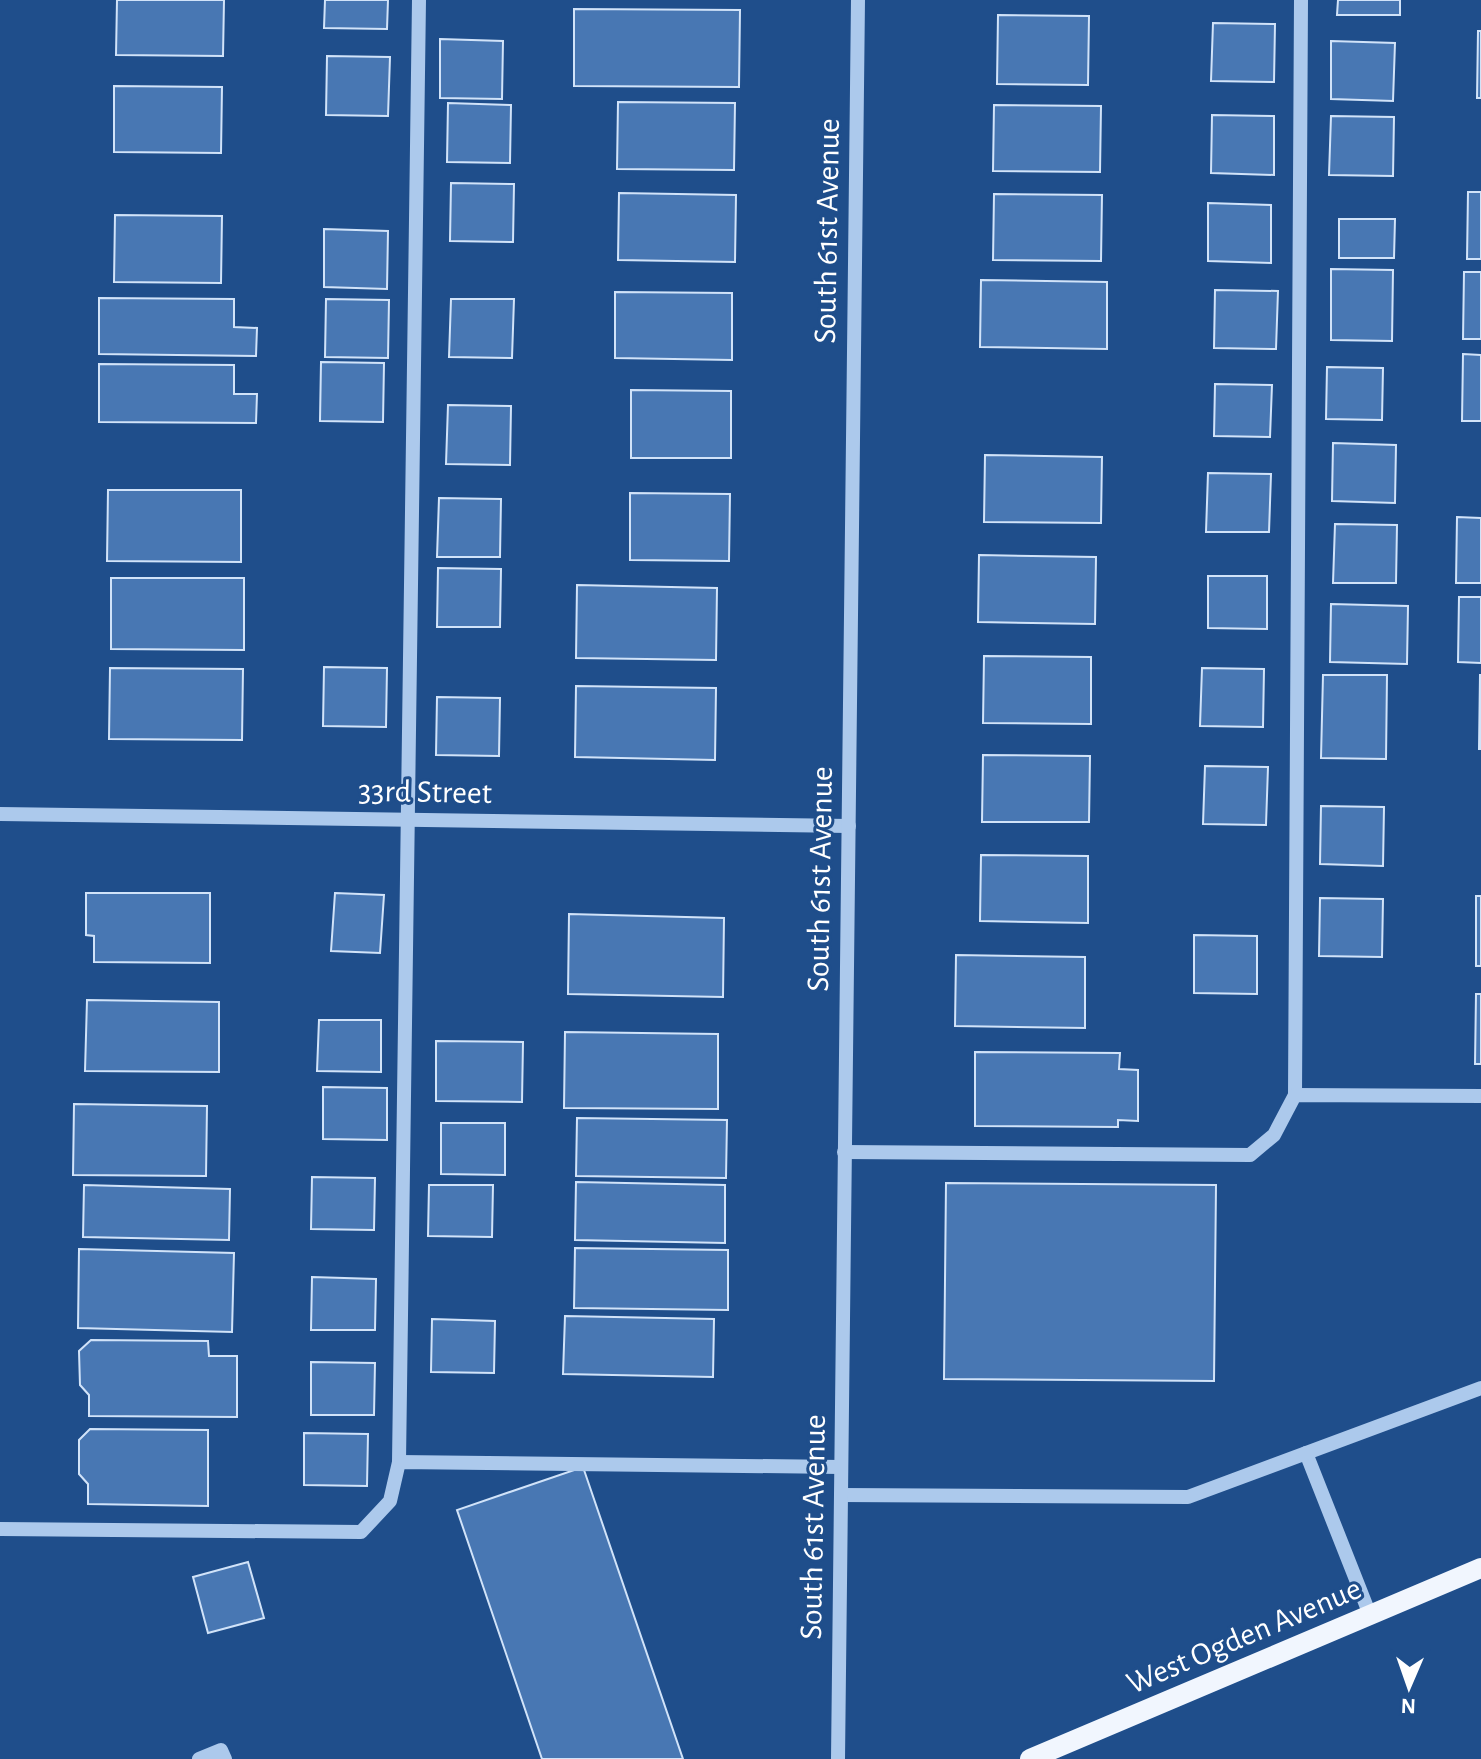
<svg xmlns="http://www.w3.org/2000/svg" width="1481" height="1759" font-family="'Alegreya Sans',sans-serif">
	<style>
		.building { fill: #4877b3; stroke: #d1e3f9; stroke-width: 2 }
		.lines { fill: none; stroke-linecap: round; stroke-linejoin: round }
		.minor { stroke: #acc9ec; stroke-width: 14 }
		.major { stroke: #f1f6fe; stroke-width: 20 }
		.labels { text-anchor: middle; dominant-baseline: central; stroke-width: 6; stroke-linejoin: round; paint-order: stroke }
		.street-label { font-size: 32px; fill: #fff; stroke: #1f4e8b }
	</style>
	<rect width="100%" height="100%" fill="#1f4e8b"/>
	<g class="building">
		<polygon points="117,0 224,0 223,56 116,55"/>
		<polygon points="325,0 388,0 387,29 324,28"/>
		<polygon points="1338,0 1400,0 1400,15 1337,15"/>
		<polygon points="574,9 740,10 739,87 574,86"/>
		<polygon points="998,15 1089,16 1088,85 997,84"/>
		<polygon points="1213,23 1275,24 1274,82 1211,81"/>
		<polygon points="1478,31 1481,31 1481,98 1477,98"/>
		<polygon points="440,39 503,41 502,99 440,98"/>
		<polygon points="1331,41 1395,43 1393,101 1331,99"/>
		<polygon points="327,56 390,57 388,116 326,115"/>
		<polygon points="114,86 222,87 221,153 114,152"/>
		<polygon points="618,102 735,103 734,170 617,169"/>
		<polygon points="448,103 511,105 510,163 447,162"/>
		<polygon points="994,105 1101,106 1100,172 993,171"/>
		<polygon points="1212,115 1274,116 1274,175 1211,173"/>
		<polygon points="1331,116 1394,117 1393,176 1329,175"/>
		<polygon points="451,183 514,184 513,242 450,241"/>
		<polygon points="1468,192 1481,192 1481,259 1467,259"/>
		<polygon points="619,193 736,195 735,262 618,260"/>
		<polygon points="994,194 1102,195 1101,261 993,260"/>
		<polygon points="1208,203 1271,205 1271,263 1208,261"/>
		<polygon points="115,215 222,216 221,283 114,282"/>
		<polygon points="1339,219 1395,219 1394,258 1339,258"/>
		<polygon points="324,229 388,231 387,289 324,287"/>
		<polygon points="1331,269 1393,270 1392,341 1331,340"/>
		<polygon points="1464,272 1481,272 1481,339 1463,339"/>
		<polygon points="981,280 1107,282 1107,349 980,347"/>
		<polygon points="1215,290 1278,291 1276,349 1214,348"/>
		<polygon points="615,292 732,293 732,360 615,358"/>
		<polygon points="99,298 234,299 234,327 257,328 256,356 99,354"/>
		<polygon points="326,299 389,300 388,358 325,357"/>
		<polygon points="451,299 514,299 512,358 449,357"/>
		<polygon points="1463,354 1481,355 1481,421 1462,421"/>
		<polygon points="321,362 384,363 383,422 320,421"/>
		<polygon points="99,364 234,365 234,394 257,394 256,423 99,422"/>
		<polygon points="1327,367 1383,368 1382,420 1326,419"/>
		<polygon points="1215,384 1272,385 1270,437 1214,436"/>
		<polygon points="631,390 731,391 731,458 631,458"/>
		<polygon points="448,405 511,406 510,465 446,464"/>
		<polygon points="1333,443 1396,445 1395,503 1332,501"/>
		<polygon points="985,455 1102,457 1101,523 984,522"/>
		<polygon points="1208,473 1271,474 1269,532 1206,532"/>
		<polygon points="108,490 241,490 241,562 107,561"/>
		<polygon points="630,493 730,494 729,561 630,560"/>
		<polygon points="439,498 501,499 500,557 437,557"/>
		<polygon points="1457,517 1481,518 1481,583 1456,583"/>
		<polygon points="1335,524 1397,525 1396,583 1333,583"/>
		<polygon points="979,555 1096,557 1095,624 978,622"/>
		<polygon points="438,568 501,569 500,627 437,627"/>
		<polygon points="1208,576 1267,576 1267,629 1208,628"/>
		<polygon points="111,578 244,578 244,650 111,649"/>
		<polygon points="577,585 717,588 716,660 576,658"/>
		<polygon points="1459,597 1481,597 1481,663 1458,662"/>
		<polygon points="1331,604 1408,606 1407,664 1330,662"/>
		<polygon points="984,656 1091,657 1091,724 983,723"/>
		<polygon points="324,667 387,668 386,727 323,726"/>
		<polygon points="110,668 243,669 242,740 109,739"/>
		<polygon points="1202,668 1264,669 1263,727 1200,726"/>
		<polygon points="1323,675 1387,675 1386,759 1321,758"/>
		<polygon points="1480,675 1481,675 1481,749 1479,749"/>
		<polygon points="576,686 716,688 715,760 575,757"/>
		<polygon points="437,697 500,698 499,756 436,755"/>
		<polygon points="983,755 1090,756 1089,822 982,822"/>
		<polygon points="1205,766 1268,767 1266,825 1203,824"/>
		<polygon points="1321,806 1384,807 1383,866 1320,864"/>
		<polygon points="981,855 1088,856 1088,923 980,921"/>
		<polygon points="86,893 210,893 210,963 94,962 94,936 86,935"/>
		<polygon points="335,893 384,895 380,953 331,951"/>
		<rect x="1476" y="896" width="5" height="70"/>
		<polygon points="1320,898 1383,899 1382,957 1319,956"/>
		<polygon points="569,914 724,918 723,997 568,994"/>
		<polygon points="1194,935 1257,936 1257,994 1194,993"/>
		<polygon points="956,955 1085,957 1085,1028 955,1026"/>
		<polygon points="1476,994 1481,994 1481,1064 1475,1064"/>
		<polygon points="87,1000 219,1002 219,1072 85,1071"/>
		<polygon points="319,1020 381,1020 381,1072 317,1071"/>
		<polygon points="565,1032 718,1034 718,1109 564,1108"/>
		<polygon points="436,1041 523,1042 522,1102 436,1101"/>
		<polygon points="975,1052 1120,1053 1119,1069 1138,1070 1138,1121 1118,1120 1118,1127 975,1126"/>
		<polygon points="323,1087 387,1088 387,1140 323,1139"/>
		<polygon points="74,1104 207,1106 206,1176 73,1175"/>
		<polygon points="577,1118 727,1120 726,1178 576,1176"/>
		<polygon points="441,1123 505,1123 505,1175 441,1174"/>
		<polygon points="312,1177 375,1178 374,1230 311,1229"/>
		<polygon points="576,1182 725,1185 725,1243 575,1240"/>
		<polygon points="946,1183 1216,1185 1214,1381 944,1379"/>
		<polygon points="84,1185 230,1189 229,1240 83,1237"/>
		<polygon points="429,1185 493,1185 492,1237 428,1236"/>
		<polygon points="575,1248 728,1250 728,1310 574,1308"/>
		<polygon points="79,1249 234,1253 232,1332 78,1328"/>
		<polygon points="312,1277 376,1279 375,1330 311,1330"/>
		<polygon points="565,1316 714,1319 713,1377 563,1374"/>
		<polygon points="432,1319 495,1321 494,1373 431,1372"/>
		<polygon points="91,1340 208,1341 209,1356 237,1356 237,1417 89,1416 89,1395 80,1385 79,1351"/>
		<polygon points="311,1362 375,1363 374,1415 311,1415"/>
		<polygon points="90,1429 208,1430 208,1506 88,1504 88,1484 79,1474 79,1440"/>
		<polygon points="304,1433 368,1434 367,1486 304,1485"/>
		<polygon points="583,1467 683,1759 542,1759 457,1510"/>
		<polygon points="248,1562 264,1618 208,1633 193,1577"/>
	</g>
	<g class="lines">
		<g class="minor">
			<polyline points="0,814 849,826"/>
			<polyline points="1295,1095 1301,0"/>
			<polyline points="844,1152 1250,1155 1274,1135 1295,1095 1481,1096"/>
			<polyline points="1306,1453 1370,1615"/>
			<polyline points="399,1462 419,0"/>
			<polyline points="841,1495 1188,1497 1481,1388"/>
			<polyline points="0,1529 361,1532 390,1501 399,1462 841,1467"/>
			<polyline points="199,1759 221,1750 225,1759"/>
			<polyline points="838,1759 858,0"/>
		</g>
		<polyline class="major" points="1030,1759 1481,1568"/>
	</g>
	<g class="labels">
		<g class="street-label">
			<text transform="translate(827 231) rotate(-89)">South 61st Avenue</text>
			<text transform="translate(425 792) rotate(1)">33rd Street</text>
			<text transform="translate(820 879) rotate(-89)">South 61st Avenue</text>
			<text transform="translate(813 1527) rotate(-89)">South 61st Avenue</text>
			<text transform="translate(1244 1636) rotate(-23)">West Ogden Avenue</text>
		</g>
	</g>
	<g transform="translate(1409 1687) rotate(182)" stroke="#1f4e8b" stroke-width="6" paint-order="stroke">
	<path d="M0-6L14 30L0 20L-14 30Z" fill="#ffffff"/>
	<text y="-12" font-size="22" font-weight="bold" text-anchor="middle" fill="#ffffff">N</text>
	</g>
</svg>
